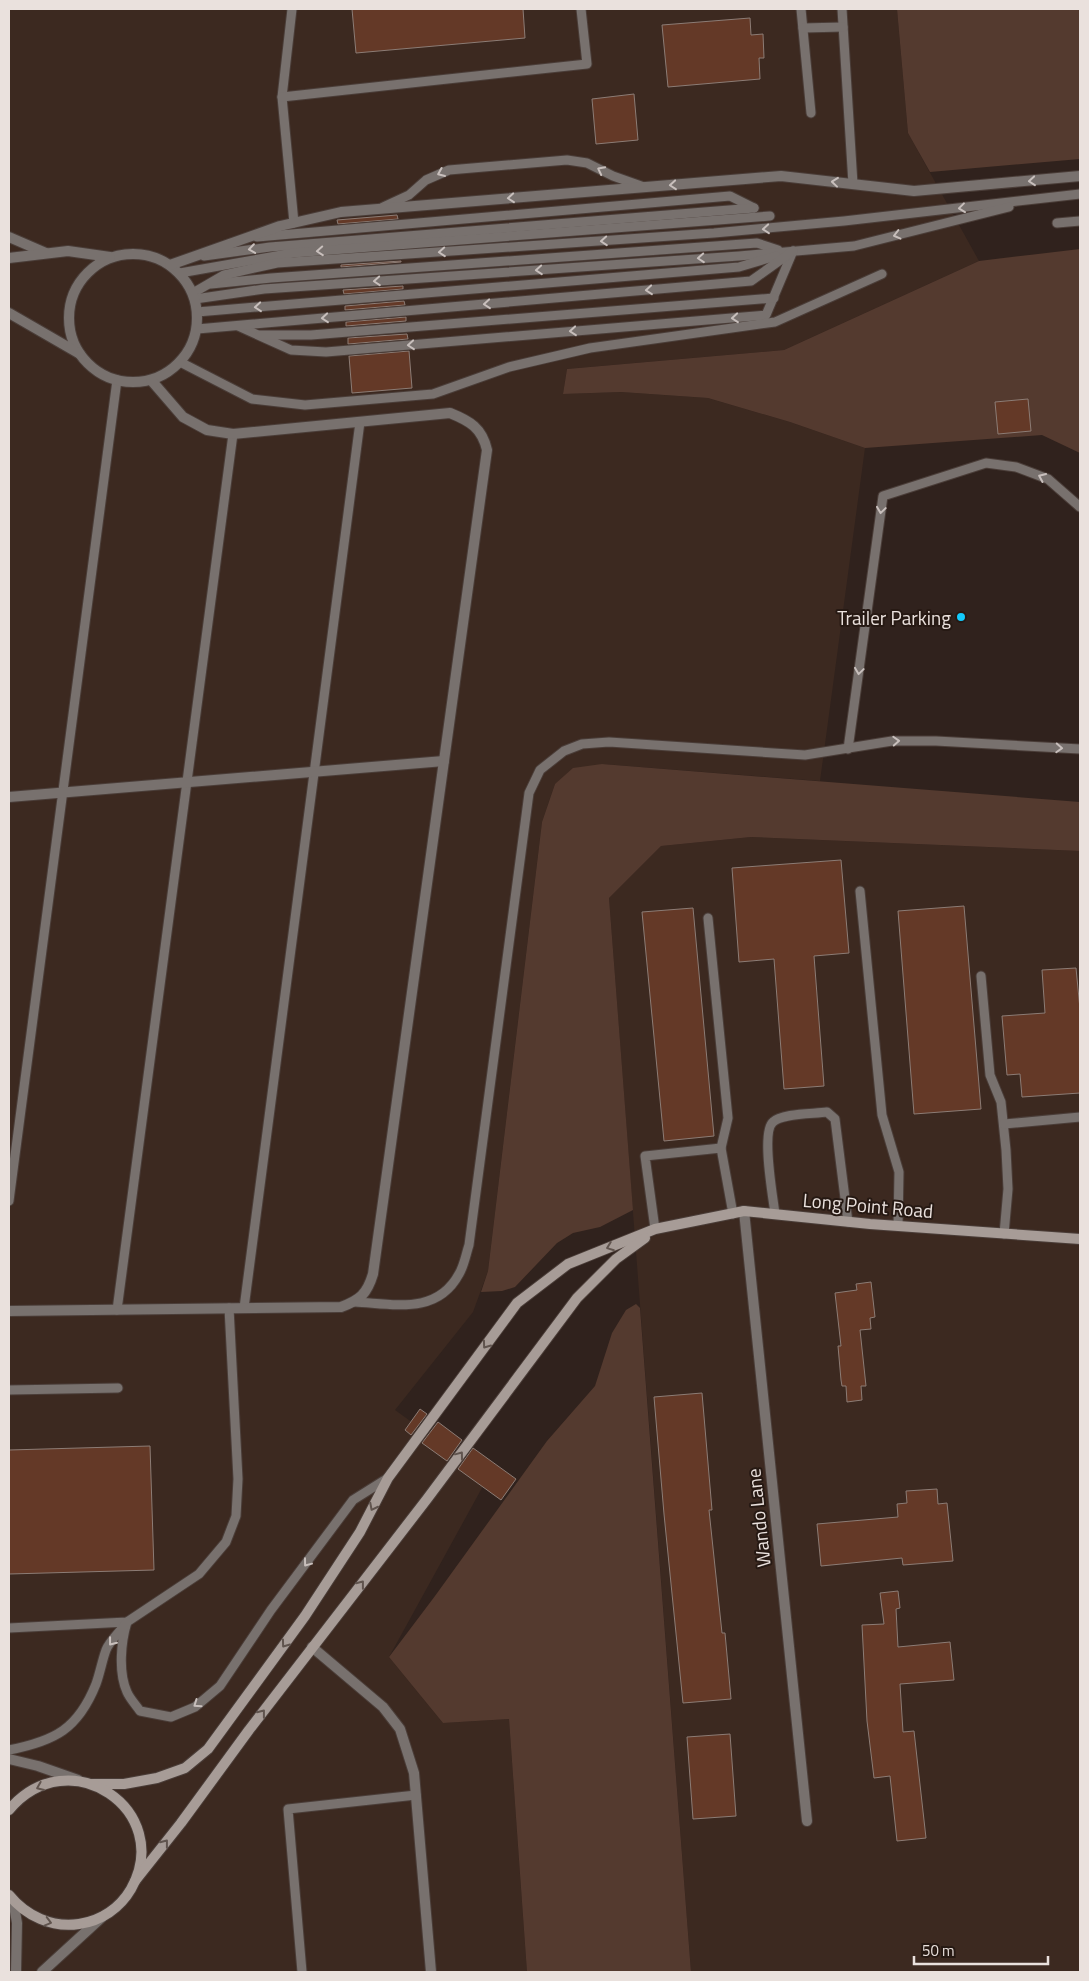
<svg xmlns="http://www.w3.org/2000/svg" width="1089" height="1981" font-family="'Titillium Web',sans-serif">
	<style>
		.built { fill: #3c2920 }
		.green { fill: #543a2f }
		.building { fill: #643927; stroke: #8c7c75 }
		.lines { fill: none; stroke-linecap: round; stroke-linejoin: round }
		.service-casing { stroke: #4a3d38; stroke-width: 11 }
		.minor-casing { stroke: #4a3d38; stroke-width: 12 }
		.secondary-casing { stroke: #4a3d38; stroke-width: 12 }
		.service { stroke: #78716e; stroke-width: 9 }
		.minor { stroke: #78716e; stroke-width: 10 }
		.secondary { stroke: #a79c97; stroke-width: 10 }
		.oneway { stroke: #c8bfbc }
		.oneway2 { stroke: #60544e }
		.poi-dot { fill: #13cafb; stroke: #261913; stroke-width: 2 }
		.labels { text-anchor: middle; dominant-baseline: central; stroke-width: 4; stroke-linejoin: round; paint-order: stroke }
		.poi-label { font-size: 19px; fill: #eae1dd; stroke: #261913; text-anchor: end }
		.street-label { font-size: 19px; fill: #eae1dd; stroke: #261913 }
	</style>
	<rect width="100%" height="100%" fill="#30221d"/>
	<g class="built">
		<polygon points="9,9 897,9 908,133 979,261 784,350 567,369 563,394 621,392 708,398 790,422 865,448 820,781 602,764 555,784 542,822 488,1271 473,1312 395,1410 488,1477 389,1657 443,1723 509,1719 527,1972 9,1972"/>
		<polygon points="751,837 1080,851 1080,1972 691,1972 609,898 661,846"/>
	</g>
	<g class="green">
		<polygon points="897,9 1080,9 1080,159 930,172 908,133"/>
		<polygon points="1080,249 1080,453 1042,435 865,448 790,422 708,398 621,392 563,394 567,369 784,350 979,261"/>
		<polygon points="602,764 1080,802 1080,851 751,837 661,846 609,898 633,1210 600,1227 573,1233 557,1243 515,1287 502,1291 481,1292 488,1271 542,822 555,784 573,768"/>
		<polygon points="636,1304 640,1308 691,1972 527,1972 509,1719 443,1723 389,1657 435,1596 547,1441 595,1386 612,1333 626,1310"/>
	</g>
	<g class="building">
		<polygon points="352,9 523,9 525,38 356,53"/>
		<polygon points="750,18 751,35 763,34 764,58 759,58 760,79 668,87 662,25"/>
		<polygon points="634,94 638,140 596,144 592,99"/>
		<polygon points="397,215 398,219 338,224 337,220"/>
		<polygon points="401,261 401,262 341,267 341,265"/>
		<polygon points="403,286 403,289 344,294 343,290"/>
		<polygon points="404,301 405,305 345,310 345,306"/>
		<polygon points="406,317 406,321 346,326 346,322"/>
		<polygon points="407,334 408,339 348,344 348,338"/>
		<polygon points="409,351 412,388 352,393 349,356"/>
		<polygon points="1028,399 1031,431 998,434 995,402"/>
		<polygon points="841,860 849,953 814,956 824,1086 784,1089 774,959 739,962 732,868"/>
		<polygon points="964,906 981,1109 914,1114 898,911"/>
		<polygon points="693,908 714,1136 664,1141 642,912"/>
		<polygon points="1076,968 1080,1009 1080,1093 1022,1097 1020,1074 1007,1075 1002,1016 1045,1013 1042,970"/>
		<polygon points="871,1282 875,1317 870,1318 871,1329 860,1330 866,1386 861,1386 862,1400 847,1402 846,1386 842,1386 841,1380 838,1346 841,1346 835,1293 857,1290 856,1284"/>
		<polygon points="702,1393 712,1510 709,1510 722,1633 725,1633 731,1699 683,1703 664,1514 654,1397"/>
		<polygon points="420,1409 427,1414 411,1435 405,1430"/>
		<polygon points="438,1422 462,1440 447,1461 422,1443"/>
		<polygon points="150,1446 154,1570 9,1574 9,1450"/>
		<polygon points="473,1448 516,1479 501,1500 458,1469"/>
		<polygon points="937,1489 938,1504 947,1503 953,1561 903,1565 902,1558 821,1566 817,1524 898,1517 897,1504 907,1503 906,1491"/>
		<polygon points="898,1591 900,1608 896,1609 898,1647 950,1642 954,1680 900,1684 903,1732 914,1731 926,1838 897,1841 890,1776 874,1778 867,1721 862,1625 884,1624 880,1593"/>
		<polygon points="730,1734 736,1816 693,1819 687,1737"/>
	</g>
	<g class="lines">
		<defs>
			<g id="service">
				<polyline points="292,9 282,97 294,223"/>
				<polyline points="801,9 811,113"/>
				<polyline points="842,9 853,184"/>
				<polyline points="803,28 843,27"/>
				<polyline points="282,97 587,64 581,9"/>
				<polyline points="383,207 409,195 426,180 449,170 567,160 587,163 613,176 644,187"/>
				<polyline points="1057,223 1080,221"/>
				<polyline points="257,237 730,196 754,208"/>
				<polyline points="204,256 270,247 754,208"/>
				<polyline points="180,273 293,253 770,216"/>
				<polyline points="211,284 271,278 757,243 778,250"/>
				<polyline points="193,293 224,275 277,263 714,233 844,221 1080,194"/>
				<polyline points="195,299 264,289 739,256 854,246 1009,207"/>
				<polyline points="197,312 739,267 776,256"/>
				<polyline points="238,326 291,350 326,352 766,315 793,251"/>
				<polyline points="197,329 751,281 793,251"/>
				<polyline points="260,335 311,335 774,298"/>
				<polyline points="180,362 252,399 305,405 433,394 509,367 590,348 775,322 882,274"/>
				<polyline points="848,749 883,496 986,463 1016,467 1048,479 1080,507"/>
				<polyline points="860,891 882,1115 899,1172 898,1226"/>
				<polyline points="708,918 728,1118 721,1148"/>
				<polyline points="981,976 990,1075 1001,1102 1006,1150 1008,1189 1004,1234"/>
				<polyline points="1004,1124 1080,1117"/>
				<polyline points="9,1201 117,380"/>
				<path d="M775 1214C773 1197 761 1132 773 1122 782 1113 814 1114 827 1112L835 1119 848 1222"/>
				<polyline points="655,1229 645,1156 721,1148 733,1214"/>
				<path d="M355 1302C394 1304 437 1315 459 1274 464 1266 466 1254 469 1245L529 793 540 770 564 751 582 744 609 742 805 755 892 741H936L1080 749"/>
				<polyline points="244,1308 360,422"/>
				<polyline points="117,1310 233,434"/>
				<polyline points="9,1390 118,1388"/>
				<polyline points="9,1628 127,1622 199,1574 226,1542 236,1516 238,1479 229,1308"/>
				<path d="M9 1750C55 1741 78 1729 96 1684 100 1673 102 1661 106 1650 110 1640 121 1631 127 1622 121 1642 118 1672 127 1692 130 1699 136 1705 140 1711L171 1717 195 1707 220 1686 271 1610 353 1500 388 1478"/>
				<polyline points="302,1972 288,1809 416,1795"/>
			</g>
			<g id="minor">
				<polyline points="9,237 46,253"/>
				<circle cx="133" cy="318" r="64"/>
				<polyline points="9,258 68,251 110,257"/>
				<polyline points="170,265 280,226 341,212 781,176 914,191 1080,176"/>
				<polyline points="9,313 80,354"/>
				<polyline points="9,797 444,761"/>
				<polyline points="744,1211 807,1821"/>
				<path d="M9 1311 341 1307C360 1300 367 1294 373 1274L487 450C482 428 470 421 450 413L233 434 207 430 183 417 151 380"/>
				<polyline points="312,1647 383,1707 400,1729 414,1773 431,1972"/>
				<polyline points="9,1759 38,1766 78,1780"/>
				<polyline points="13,1900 17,1923 16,1972"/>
				<polyline points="42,1972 102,1917"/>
			</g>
			<g id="secondary">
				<polyline points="92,1784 124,1784 157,1778 185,1768 208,1749 305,1616 360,1532 388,1478 517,1303 568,1264 655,1229 744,1211 870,1224 1080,1239"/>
				<path d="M9 1810C69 1738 175 1811 131 1889 120 1908 101 1921 79 1924 52 1928 26 1916 9 1895"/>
				<polyline points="135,1881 181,1823 249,1730 427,1499 577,1298 616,1259 645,1238"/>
			</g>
		</defs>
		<use href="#service" class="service-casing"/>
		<use href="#minor" class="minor-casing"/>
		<use href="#secondary" class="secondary-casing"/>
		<use href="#service" class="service"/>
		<use href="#minor" class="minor"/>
		<use href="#secondary" class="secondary"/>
	</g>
	<defs><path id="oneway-chevron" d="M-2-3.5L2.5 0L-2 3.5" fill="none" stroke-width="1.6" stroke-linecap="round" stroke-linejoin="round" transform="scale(1.25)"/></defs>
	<g class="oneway">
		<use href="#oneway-chevron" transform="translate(601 170) rotate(-153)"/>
		<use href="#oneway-chevron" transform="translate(441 173) rotate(157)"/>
		<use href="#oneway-chevron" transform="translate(1032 181) rotate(175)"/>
		<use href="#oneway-chevron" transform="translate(835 182) rotate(-174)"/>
		<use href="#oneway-chevron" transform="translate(673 185) rotate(175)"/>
		<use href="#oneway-chevron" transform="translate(511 198) rotate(175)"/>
		<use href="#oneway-chevron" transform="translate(962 208) rotate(173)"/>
		<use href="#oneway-chevron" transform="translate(766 229) rotate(175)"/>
		<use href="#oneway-chevron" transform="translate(897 235) rotate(166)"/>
		<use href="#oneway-chevron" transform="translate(604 241) rotate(176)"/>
		<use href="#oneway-chevron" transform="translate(252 249) rotate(172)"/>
		<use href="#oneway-chevron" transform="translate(320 251) rotate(176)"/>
		<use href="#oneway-chevron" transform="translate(442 252) rotate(176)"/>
		<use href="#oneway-chevron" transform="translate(701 258) rotate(176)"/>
		<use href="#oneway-chevron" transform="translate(539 270) rotate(176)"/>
		<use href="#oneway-chevron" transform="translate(377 281) rotate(176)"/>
		<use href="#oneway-chevron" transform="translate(649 290) rotate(175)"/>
		<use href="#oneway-chevron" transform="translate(487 304) rotate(175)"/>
		<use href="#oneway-chevron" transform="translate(258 307) rotate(175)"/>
		<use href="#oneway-chevron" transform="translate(325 318) rotate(175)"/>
		<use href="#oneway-chevron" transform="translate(735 318) rotate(175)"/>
		<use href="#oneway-chevron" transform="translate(573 331) rotate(175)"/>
		<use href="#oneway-chevron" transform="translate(411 345) rotate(175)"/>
		<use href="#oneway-chevron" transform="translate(1042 477) rotate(-156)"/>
		<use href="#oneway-chevron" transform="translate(881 510) rotate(98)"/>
		<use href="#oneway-chevron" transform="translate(859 671) rotate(98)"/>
		<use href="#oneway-chevron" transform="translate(896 741) rotate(-3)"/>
		<use href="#oneway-chevron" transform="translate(1059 748) rotate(3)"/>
		<use href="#oneway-chevron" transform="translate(307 1563) rotate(127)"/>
		<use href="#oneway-chevron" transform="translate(112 1642) rotate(128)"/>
		<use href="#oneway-chevron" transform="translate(197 1704) rotate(145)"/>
	</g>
	<g class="oneway2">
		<use href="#oneway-chevron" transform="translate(610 1247) rotate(159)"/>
		<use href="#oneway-chevron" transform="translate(486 1345) rotate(126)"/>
		<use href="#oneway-chevron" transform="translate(460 1455) rotate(-53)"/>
		<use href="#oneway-chevron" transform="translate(373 1507) rotate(117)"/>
		<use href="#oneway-chevron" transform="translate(361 1584) rotate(-52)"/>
		<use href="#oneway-chevron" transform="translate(285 1644) rotate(126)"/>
		<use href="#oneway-chevron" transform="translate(262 1713) rotate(-52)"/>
		<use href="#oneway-chevron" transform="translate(40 1787) rotate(157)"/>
		<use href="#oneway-chevron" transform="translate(165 1843) rotate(-52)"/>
		<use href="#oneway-chevron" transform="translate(48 1922) rotate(15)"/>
	</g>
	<circle class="poi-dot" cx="961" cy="617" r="5"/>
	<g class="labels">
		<g class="poi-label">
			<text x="951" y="617">Trailer Parking</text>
		</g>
		<g class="street-label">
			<text transform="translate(868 1205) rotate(5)">Long Point Road</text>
			<text transform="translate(758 1518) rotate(-96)">Wando Lane</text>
		</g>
	</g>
	<rect width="1089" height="1981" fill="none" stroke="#eae1dd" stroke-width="20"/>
	<path d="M914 1956v8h134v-8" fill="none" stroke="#eae1dd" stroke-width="2.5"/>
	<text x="922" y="1956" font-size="15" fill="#eae1dd" stroke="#261913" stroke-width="4" paint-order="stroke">50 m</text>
</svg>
